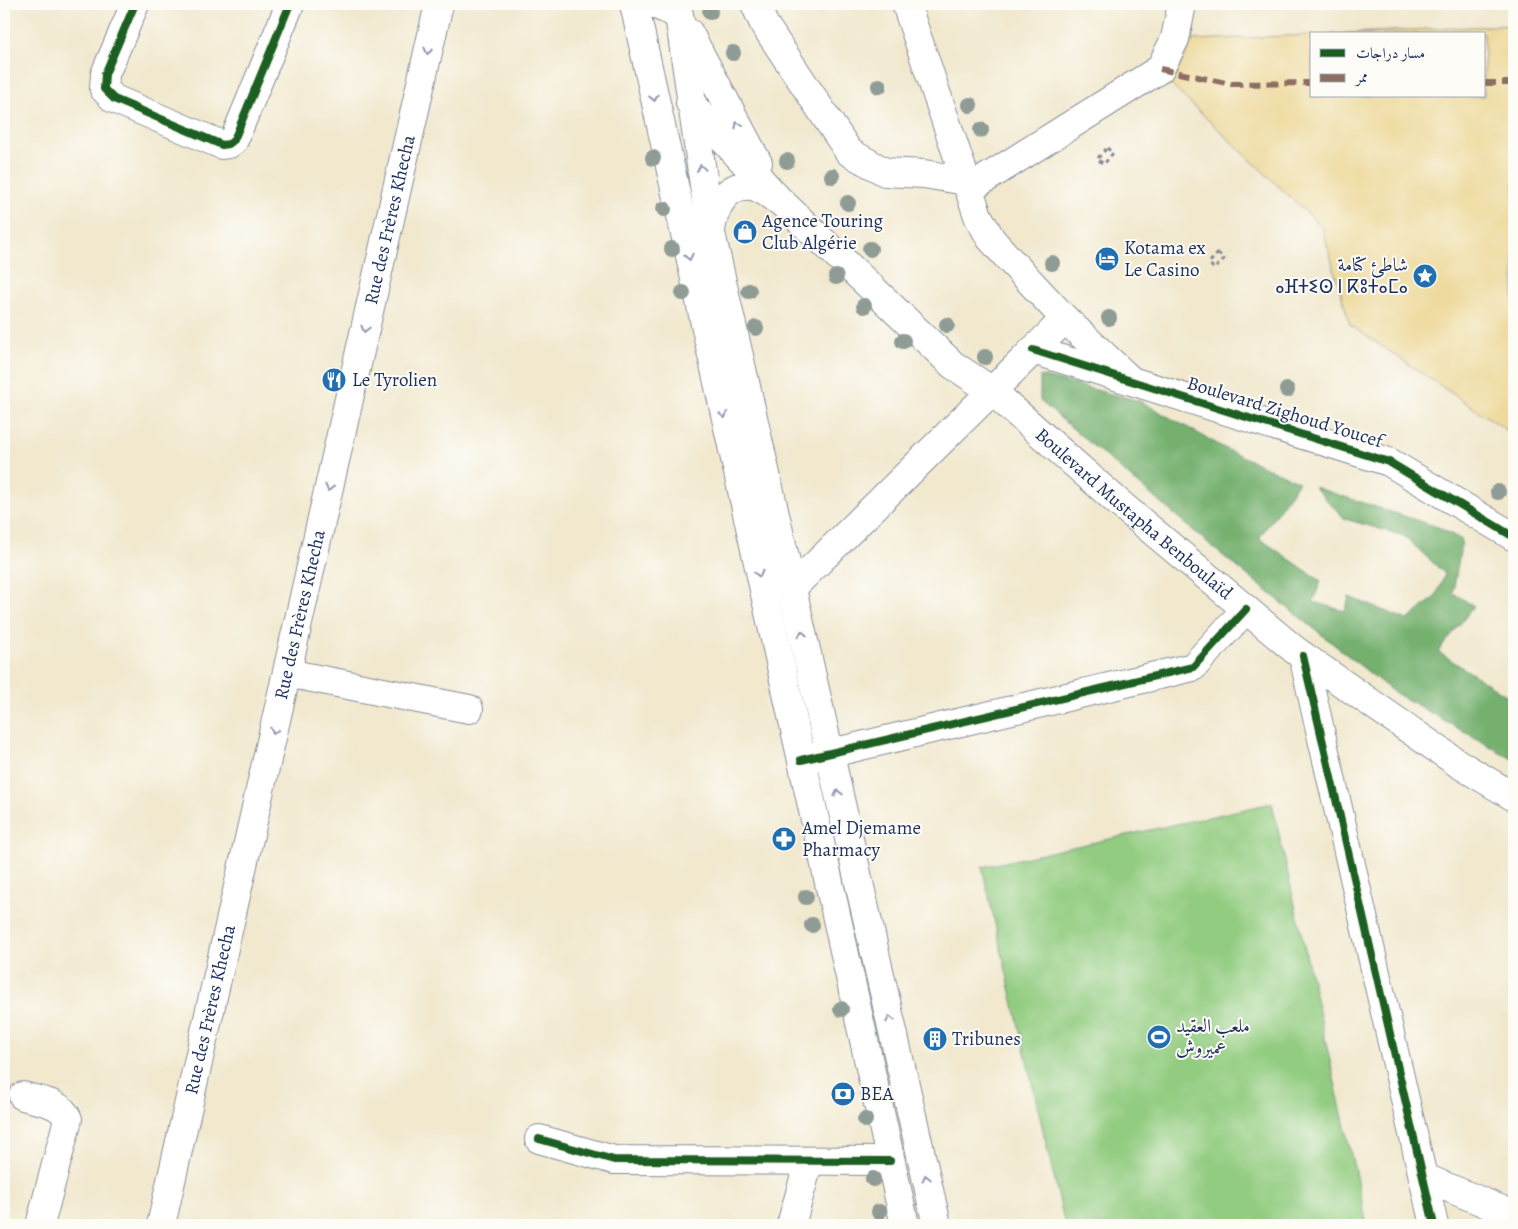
<svg xmlns="http://www.w3.org/2000/svg" width="1518" height="1229" font-family="Alegreya,Amiri,'Noto Sans Tifinagh',serif">
	<style>
		.green { fill: #92cc80; stroke: #567e6f }
		.forest { fill: #75b06e; stroke: #487066 }
		.sand { fill: #eeda9e; stroke: #84847e }
		.lines { fill: none; stroke-linecap: round; stroke-linejoin: round }
		.minor-casing { stroke: #868c96; stroke-width: 30 }
		.major-casing { stroke: #868c96; stroke-width: 30 }
		.path { stroke: #868c96; stroke-width: 3; stroke-dasharray: 4 4; stroke-linecap: butt }
		.minor { stroke: #fff; stroke-width: 28 }
		.major { stroke: #fff; stroke-width: 28 }
		.quiet { stroke: #8d6e63; stroke-width: 6; stroke-dasharray: 12 6; stroke-linecap: butt }
		.cycleway-casing { stroke: #fdfcf7; stroke-width: 11 }
		.cycleway { stroke: #1b5e20; stroke-width: 8 }
		.tree { fill: #8f9c96 }
		.oneway { stroke: #8d97ae }
		.labels { text-anchor: middle; dominant-baseline: central; stroke-width: 4; stroke-linejoin: round; paint-order: stroke }
		.street-label { font-size: 19px; fill: #1b2f5e; stroke: #fdfcf7 }
		.poi-label { font-size: 19px; fill: #1b2f5e; stroke: #fdfcf7; text-anchor: start }
	</style>
	<rect width="100%" height="100%" fill="#fdfcf7"/>
	<filter id="ink" filterUnits="userSpaceOnUse"><feTurbulence type="fractalNoise" baseFrequency=".02" numOctaves="2"/><feDisplacementMap in="SourceGraphic" scale="10" xChannelSelector="R" yChannelSelector="G"/><feConvolveMatrix kernelMatrix="1 2 1 2 8 2 1 2 1" color-interpolation-filters="sRGB"/></filter>
	<filter id="wash" filterUnits="userSpaceOnUse"><feTurbulence type="fractalNoise" baseFrequency=".0096" numOctaves="4" result="noise"/><feDisplacementMap in="SourceGraphic" scale="20" xChannelSelector="R" yChannelSelector="G"/><feGaussianBlur stdDeviation="1.12" result="paint"/><feColorMatrix in="noise" values="0 0 0 0 0 0 0 0 0 0 0 0 0 0 0 0 0 1.4 0 .05"/><feComposite in="paint" operator="in"/></filter>
	<g filter="url(#wash)">
		<rect width="100%" height="100%" fill="#f1e8ce"/>
		<polygon class="green" points="1272,803 1367,1225 1065,1225 982,867"/>
		<polygon class="forest" points="1040,376 1140,401 1230,451 1299,482 1259,538 1321,581 1313,602 1345,611 1349,597 1408,620 1436,596 1445,574 1404,536 1345,519 1314,487 1438,527 1462,540 1453,593 1474,606 1438,652 1514,700 1514,760 1392,691 1227,559 1040,401"/>
		<polygon class="sand" points="1514,25 1514,435 1350,325 1322,227 1170,84 1193,40 1312,35 1312,96 1484,96 1484,34 1331,34"/>
	</g>
	<g filter="url(#ink)">
		<g class="lines">
			<defs>
				<g id="minor">
					<polyline points="135,4 105,74 104,89 114,99 222,145 229,144 234,140 290,4"/>
					<polyline points="755,4 764,24 849,152 885,172 924,174 966,181"/>
					<polyline points="906,4 978,216 991,239 1009,259 1065,319 1127,377"/>
					<polyline points="969,189 1160,69 1175,39 1182,4"/>
					<polyline points="1033,350 1389,462 1514,537"/>
					<polyline points="792,588 1065,319"/>
					<polyline points="1303,656 1434,1225"/>
					<polyline points="287,673 469,709"/>
					<polyline points="806,759 1193,667 1246,609"/>
					<path d="M23 1096C39 1101 61 1102 68 1119L40 1225"/>
					<polyline points="539,1139 614,1160 890,1161"/>
					<polyline points="1423,1177 1514,1215"/>
					<polyline points="791,1225 809,1161"/>
				</g>
				<g id="major">
					<polyline points="634,4 905,1225"/>
					<polyline points="654,4 679,15"/>
					<polyline points="679,15 711,233 937,1225"/>
					<polyline points="689,33 758,163"/>
					<path id="s1" d="M690 103 778 199 953 365 992 391 1119 503 1296 651 1459 764 1514 797"/>
					<path d="M711 230C714 209 725 183 752 186 760 188 769 194 776 199"/>
					<path id="s2" d="M161 1225 439 4"/>
				</g>
			</defs>
			<use href="#minor" class="minor-casing"/>
			<use href="#major" class="major-casing"/>
			<g class="path">
				<polygon points="1107,148 1113,153 1104,164 1097,159"/>
				<polygon points="1218,253 1224,259 1214,269 1209,263"/>
			</g>
			<use href="#minor" class="minor"/>
			<use href="#major" class="major"/>
			<g class="quiet">
				<polyline points="1160,69 1231,84 1312,83"/>
				<polyline points="1484,83 1514,83"/>
			</g>
			<defs>
				<g id="cycleway">
					<polyline points="135,4 105,74 104,89 114,99 222,145 229,144 234,140 290,4"/>
					<polyline points="1033,350 1389,462 1514,537"/>
					<polyline points="1303,656 1434,1225"/>
					<polyline points="801,760 1193,667 1246,609"/>
					<polyline points="539,1139 614,1160 890,1161"/>
				</g>
			</defs>
			<use href="#cycleway" class="cycleway-casing"/>
			<use href="#cycleway" class="cycleway"/>
		</g>
		<g class="tree">
			<circle cx="710" cy="12" r="8"/>
			<circle cx="733" cy="53" r="8"/>
			<circle cx="879" cy="86" r="8"/>
			<circle cx="970" cy="105" r="8"/>
			<circle cx="981" cy="130" r="8"/>
			<circle cx="653" cy="158" r="8"/>
			<circle cx="787" cy="161" r="8"/>
			<circle cx="832" cy="176" r="8"/>
			<circle cx="848" cy="203" r="8"/>
			<circle cx="664" cy="209" r="8"/>
			<circle cx="672" cy="249" r="8"/>
			<circle cx="870" cy="249" r="8"/>
			<circle cx="1052" cy="263" r="8"/>
			<circle cx="836" cy="277" r="8"/>
			<circle cx="749" cy="291" r="8"/>
			<circle cx="683" cy="293" r="8"/>
			<circle cx="864" cy="306" r="8"/>
			<circle cx="1109" cy="318" r="8"/>
			<circle cx="947" cy="325" r="8"/>
			<circle cx="756" cy="328" r="8"/>
			<circle cx="903" cy="341" r="8"/>
			<circle cx="985" cy="357" r="8"/>
			<circle cx="1287" cy="390" r="8"/>
			<circle cx="1498" cy="492" r="8"/>
			<circle cx="806" cy="897" r="8"/>
			<circle cx="812" cy="925" r="8"/>
			<circle cx="841" cy="1009" r="8"/>
			<circle cx="865" cy="1120" r="8"/>
			<circle cx="873" cy="1179" r="8"/>
			<circle cx="879" cy="1212" r="8"/>
		</g>
		<defs><path id="oneway-chevron" d="M-2-3.5L2.5 0L-2 3.5" fill="none" stroke-width="1.6" stroke-linecap="round" stroke-linejoin="round" transform="scale(1.25)"/></defs>
		<g class="oneway">
			<use href="#oneway-chevron" transform="translate(428 51) rotate(103)"/>
			<use href="#oneway-chevron" transform="translate(654 98) rotate(78)"/>
			<use href="#oneway-chevron" transform="translate(738 125) rotate(-118)"/>
			<use href="#oneway-chevron" transform="translate(701 168) rotate(-98)"/>
			<use href="#oneway-chevron" transform="translate(689 257) rotate(78)"/>
			<use href="#oneway-chevron" transform="translate(365 329) rotate(103)"/>
			<use href="#oneway-chevron" transform="translate(724 415) rotate(78)"/>
			<use href="#oneway-chevron" transform="translate(329 488) rotate(103)"/>
			<use href="#oneway-chevron" transform="translate(759 574) rotate(77)"/>
			<use href="#oneway-chevron" transform="translate(802 634) rotate(-103)"/>
			<use href="#oneway-chevron" transform="translate(274 731) rotate(103)"/>
			<use href="#oneway-chevron" transform="translate(838 793) rotate(-103)"/>
			<use href="#oneway-chevron" transform="translate(890 1019) rotate(-103)"/>
			<use href="#oneway-chevron" transform="translate(926 1178) rotate(-103)"/>
		</g>
	</g>
	<defs>
		<symbol id="shop-disc" viewBox="-11 -11 22 22"><circle r="9.5" fill="#1f6fb2" stroke="#fdfcf7"/><path d="M-5-2.5h2.3a2.7 3.5 0 0 1 5.4 0H5L5.5 6h-11ZM-1.5-2.5h3a1.5 2.3 0 0 0-3 0Z" fill="#fff"/></symbol>
		<symbol id="hotel-disc" viewBox="-11 -11 22 22"><circle r="9.5" fill="#1f6fb2" stroke="#fdfcf7"/><path d="M-6-4.5h1.5V1H6V5H4.5V3h-9V5H-6ZM-4 0a1.8 1.8 0 1 1 3.6 0ZM.5 0V-2.5h3Q6-2.5 6 0Z" fill="#fff"/></symbol>
		<symbol id="sight-disc" viewBox="-11 -11 22 22"><circle r="9.5" fill="#1f6fb2" stroke="#fdfcf7"/><path d="M0-6L1.8-2.2L6-1.7L2.9 1.2L3.7 5.4L0 3.3L-3.7 5.4L-2.9 1.2L-6-1.7L-1.8-2.2Z" fill="#fff"/></symbol>
		<symbol id="restaurant-disc" viewBox="-11 -11 22 22"><circle r="9.5" fill="#1f6fb2" stroke="#fdfcf7"/><path d="M-5-6h1v4h1v-4h1v4h1v-4h1v5L-1.5 .5V6h-2V.5L-5-1ZM5-6V6H3V1.5H1.5Q1.5-4 5-6Z" fill="#fff"/></symbol>
		<symbol id="pharmacy-disc" viewBox="-11 -11 22 22"><circle r="9.5" fill="#1f6fb2" stroke="#fdfcf7"/><path d="M-2-6h4v4h4v4h-4v4h-4v-4h-4v-4h4Z" fill="#fff"/></symbol>
		<symbol id="stadium-disc" viewBox="-11 -11 22 22"><circle r="9.5" fill="#1f6fb2" stroke="#fdfcf7"/><path d="M0-5a6.5 5 0 1 0 0 10a6.5 5 0 1 0 0-10ZM-3.5-1.8h7v3.6h-7Z" fill="#fff"/></symbol>
		<symbol id="building-disc" viewBox="-11 -11 22 22"><circle r="9.5" fill="#1f6fb2" stroke="#fdfcf7"/><path d="M-4-6H4V6H1V3H-1V6H-4ZM-2.5-4.3h1.7v1.8h-1.7ZM.8-4.3h1.7v1.8H.8ZM-2.5-1h1.7V.8h-1.7ZM.8-1h1.7V.8H.8Z" fill="#fff"/></symbol>
		<symbol id="bank-disc" viewBox="-11 -11 22 22"><circle r="9.5" fill="#1f6fb2" stroke="#fdfcf7"/><path d="M-6-4H6V4H-6ZM0-2.3a2.3 2.3 0 1 0 0 4.6a2.3 2.3 0 1 0 0-4.6Z" fill="#fff"/></symbol>
	</defs>
	<g fill-rule="evenodd">
		<use href="#shop-disc" x="731" y="218" width="28" height="28"/>
		<use href="#hotel-disc" x="1093" y="245" width="28" height="28"/>
		<use href="#sight-disc" x="1411" y="262" width="28" height="28"/>
		<use href="#restaurant-disc" x="320" y="366" width="28" height="28"/>
		<use href="#pharmacy-disc" x="770" y="825" width="28" height="28"/>
		<use href="#stadium-disc" x="1145" y="1023" width="28" height="28"/>
		<use href="#building-disc" x="921" y="1025" width="28" height="28"/>
		<use href="#bank-disc" x="829" y="1080" width="28" height="28"/>
	</g>
	<g class="labels">
		<g class="street-label">
			<text stroke="none"><textPath href="#s2" startOffset="1031">Rue des Frères Khecha</textPath></text>
			<text transform="translate(1285 412) rotate(17)">Boulevard Zighoud Youcef</text>
			<text stroke="none"><textPath href="#s1" startOffset="606">Boulevard Mustapha Benboulaïd</textPath></text>
			<text stroke="none"><textPath href="#s2" startOffset="626">Rue des Frères Khecha</textPath></text>
			<text stroke="none"><textPath href="#s2" startOffset="221">Rue des Frères Khecha</textPath></text>
		</g>
		<g class="poi-label">
			<text x="762" y="221">Agence Touring<tspan x="762" dy="22">Club Algérie</tspan></text>
			<text x="1124" y="248">Kotama ex<tspan x="1124" dy="22">Le Casino</tspan></text>
			<text x="1408" y="265" text-anchor="end">شاطئ كتامة<tspan x="1408" dy="22">ⴰⴼⵜⵉⵙ ⵏ ⴽⵓⵜⴰⵎⴰ</tspan></text>
			<text x="352" y="380">Le Tyrolien</text>
			<text x="802" y="828">Amel Djemame<tspan x="802" dy="22">Pharmacy</tspan></text>
			<text x="1176" y="1026">ملعب العقيد<tspan x="1176" dy="22">عميروش</tspan></text>
			<text x="952" y="1039">Tribunes</text>
			<text x="860" y="1094">BEA</text>
		</g>
	</g>
	<rect width="1518" height="1229" fill="none" stroke="#fdfcf7" stroke-width="20"/>
	<rect x="1310" y="32" width="175" height="65" fill="#fdfcf7" stroke="#a3aaba"/>
	<rect x="1320" y="49" width="25" height="8" fill="#1b5e20" stroke="#a3aaba"/>
	<text x="1356" y="58" font-size="15" fill="#1b2f5e">مسار دراجات</text>
	<rect x="1320" y="74" width="25" height="8" fill="#8d6e63" stroke="#a3aaba"/>
	<text x="1356" y="82" font-size="15" fill="#1b2f5e">ممر</text>
</svg>
